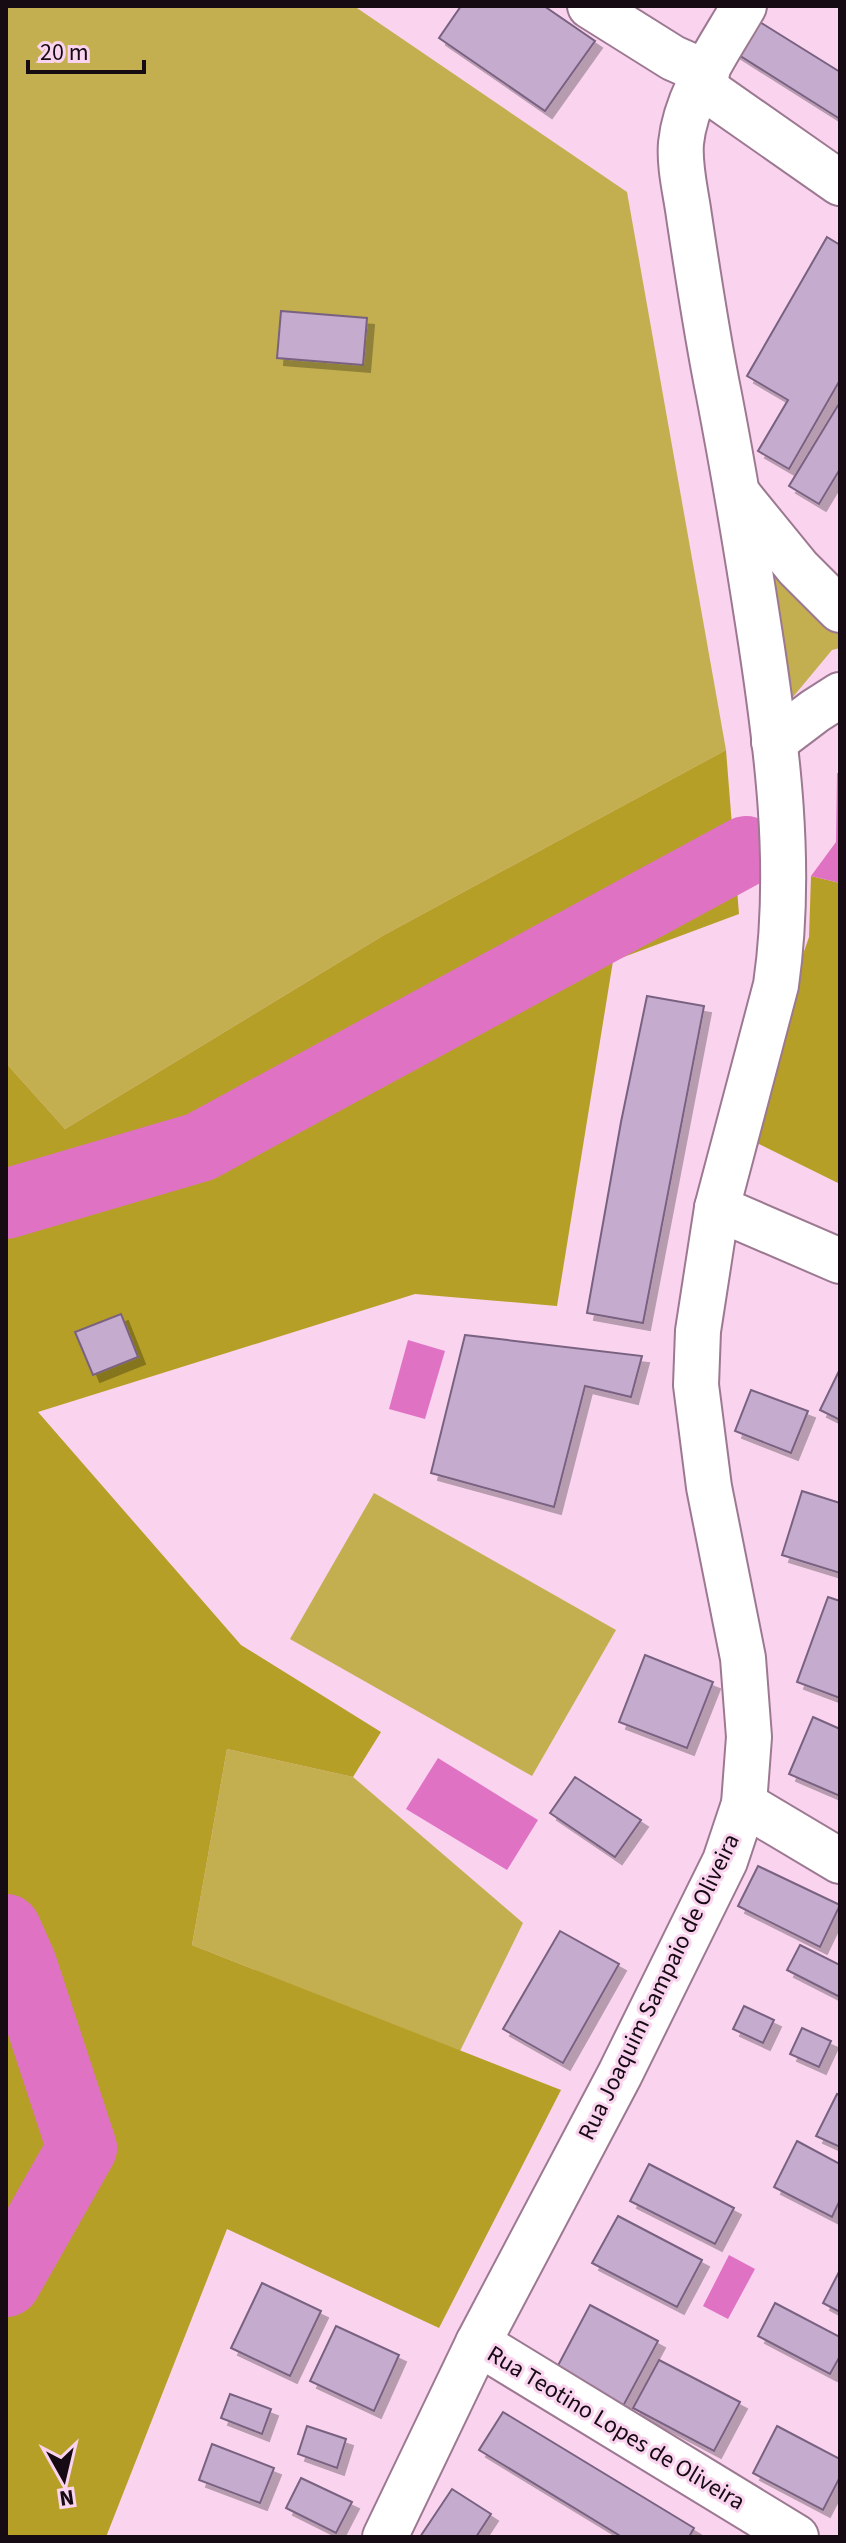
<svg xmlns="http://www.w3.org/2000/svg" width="846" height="2543" font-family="'Source Sans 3',sans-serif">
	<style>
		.green { fill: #c3af4f }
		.forest { fill: #b69f27 }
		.water { fill: #e072c4 }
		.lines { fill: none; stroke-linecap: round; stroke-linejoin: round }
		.river { stroke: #e072c4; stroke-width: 70 }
		.building { fill: #c5abcd; stroke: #796281; stroke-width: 2; filter: url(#shadow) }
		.street-casing { stroke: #9c7991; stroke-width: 48 }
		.street { stroke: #fff; stroke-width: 44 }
		.labels { text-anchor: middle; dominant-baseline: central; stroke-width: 6; stroke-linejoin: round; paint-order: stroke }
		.street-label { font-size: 24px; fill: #160a13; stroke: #fad3ee }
	</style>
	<defs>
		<filter id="shadow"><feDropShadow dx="7" dy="7" stdDeviation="0" flood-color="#0004"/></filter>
	</defs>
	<rect width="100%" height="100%" fill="#fad3ee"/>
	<g class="green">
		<polygon points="6,6 354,6 627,192 726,750 384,935 65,1129 6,1063"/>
		<polygon points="764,560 840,635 840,648 832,650 783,709"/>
		<polygon points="374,1493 616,1630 532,1776 290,1639"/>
		<polygon points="227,1749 353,1777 523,1923 460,2051 192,1945"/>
	</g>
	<g class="forest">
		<polygon points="726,750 739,914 613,961 557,1306 415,1294 38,1412 241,1645 381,1732 353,1777 227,1749 192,1945 561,2090 439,2328 227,2229 106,2537 6,2537 6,1063 65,1129 384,935"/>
		<polygon points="811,876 840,883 840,1184 741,1135 809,937"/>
	</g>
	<g class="water">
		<polygon points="837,773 840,773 840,883 811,876 836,842"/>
		<polygon points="408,1340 445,1351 425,1419 389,1409"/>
		<polygon points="438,1758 538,1820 507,1870 406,1809"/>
		<polygon points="729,2255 755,2269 728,2319 703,2306"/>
	</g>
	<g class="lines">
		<g class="river">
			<polyline points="6,1204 200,1147 746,851"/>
			<polyline points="6,1929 22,1965 82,2148 6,2282"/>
		</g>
	</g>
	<g class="building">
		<polygon points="461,6 544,6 595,41 545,111 439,38"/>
		<polygon points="755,19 840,72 840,119 734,52"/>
		<polygon points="827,237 840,245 840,380 789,469 758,451 788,400 747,376"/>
		<polygon points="281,311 367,318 363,365 277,358"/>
		<polygon points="840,402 840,469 819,504 789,486"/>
		<polygon points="647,996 704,1006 643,1323 587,1313 621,1122"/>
		<polygon points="121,1314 138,1357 93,1375 75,1332"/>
		<polygon points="465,1335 642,1356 631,1397 585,1386 554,1507 431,1473"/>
		<polygon points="840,1369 840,1420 820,1410"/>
		<polygon points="751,1390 808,1411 791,1453 735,1431"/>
		<polygon points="802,1491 840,1503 840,1573 782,1555"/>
		<polygon points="828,1597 840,1601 840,1698 797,1682"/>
		<polygon points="645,1655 713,1682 687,1748 619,1722"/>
		<polygon points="813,1717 840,1729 840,1796 789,1774"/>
		<polygon points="575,1777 641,1820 615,1857 550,1813"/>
		<polygon points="758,1866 840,1905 820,1947 738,1906"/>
		<polygon points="560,1931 619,1964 563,2063 503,2029"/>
		<polygon points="800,1945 840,1965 840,1997 787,1970"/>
		<polygon points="744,2006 774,2020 763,2043 733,2029"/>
		<polygon points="802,2028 831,2041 819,2067 790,2054"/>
		<polygon points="837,2094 840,2095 840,2147 816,2136"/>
		<polygon points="797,2141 840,2164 840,2200 832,2217 774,2187"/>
		<polygon points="649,2164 734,2208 715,2244 630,2201"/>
		<polygon points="618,2216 702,2260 677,2307 592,2263"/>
		<polygon points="840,2270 840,2312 823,2303"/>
		<polygon points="262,2283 321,2311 290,2376 231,2348"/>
		<polygon points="775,2303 840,2337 840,2356 830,2374 758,2336"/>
		<polygon points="590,2305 658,2341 622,2408 554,2373"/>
		<polygon points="336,2326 399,2355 374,2411 310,2381"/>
		<polygon points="659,2360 740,2402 714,2451 633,2408"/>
		<polygon points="230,2394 271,2409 262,2434 221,2418"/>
		<polygon points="503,2412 694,2528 689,2537 622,2537 479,2450"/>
		<polygon points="307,2426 346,2439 337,2468 298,2454"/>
		<polygon points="777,2426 840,2459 840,2477 823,2510 753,2473"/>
		<polygon points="212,2444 274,2468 260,2503 199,2480"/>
		<polygon points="301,2478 352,2502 336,2533 286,2508"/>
		<polygon points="452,2489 491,2514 476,2537 420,2537"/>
	</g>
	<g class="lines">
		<defs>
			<g id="street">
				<polyline points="590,6 673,58 707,73"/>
				<polyline points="700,85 840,183"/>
				<polyline points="741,498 798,568 840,610"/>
				<polyline points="774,742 815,711 840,695"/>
				<polyline points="717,1208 840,1261"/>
				<polyline points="744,1804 840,1861"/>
				<polyline points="478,2343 796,2537"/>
				<path d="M385 2537 478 2343 620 2074 725 1861 744 1804 749 1737 743 1658 709 1487 696 1385 698 1331 717 1208 776 985C793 867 777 745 759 629 747 551 734 473 719 395 707 336 698 276 689 216 686 193 679 167 681 143 686 94 720 48 744 6"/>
			</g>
		</defs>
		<use href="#street" class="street-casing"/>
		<use href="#street" class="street"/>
	</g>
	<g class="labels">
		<g class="street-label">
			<text transform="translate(659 1987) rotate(-64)">Rua Joaquim Sampaio de Oliveira</text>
			<text transform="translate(616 2428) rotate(31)">Rua Teotino Lopes de Oliveira</text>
		</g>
	</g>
	<rect width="846" height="2543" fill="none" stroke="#160a13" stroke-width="16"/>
	<g transform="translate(64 2479) rotate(172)" stroke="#fad3ee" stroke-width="6" paint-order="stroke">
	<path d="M0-6L14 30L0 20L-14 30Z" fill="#160a13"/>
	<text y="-12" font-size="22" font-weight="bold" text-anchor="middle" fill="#160a13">N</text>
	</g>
	<path d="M28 60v12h116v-12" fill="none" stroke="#160a13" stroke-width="4"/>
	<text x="40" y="60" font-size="24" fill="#160a13" stroke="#fad3ee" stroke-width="6" paint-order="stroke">20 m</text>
</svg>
